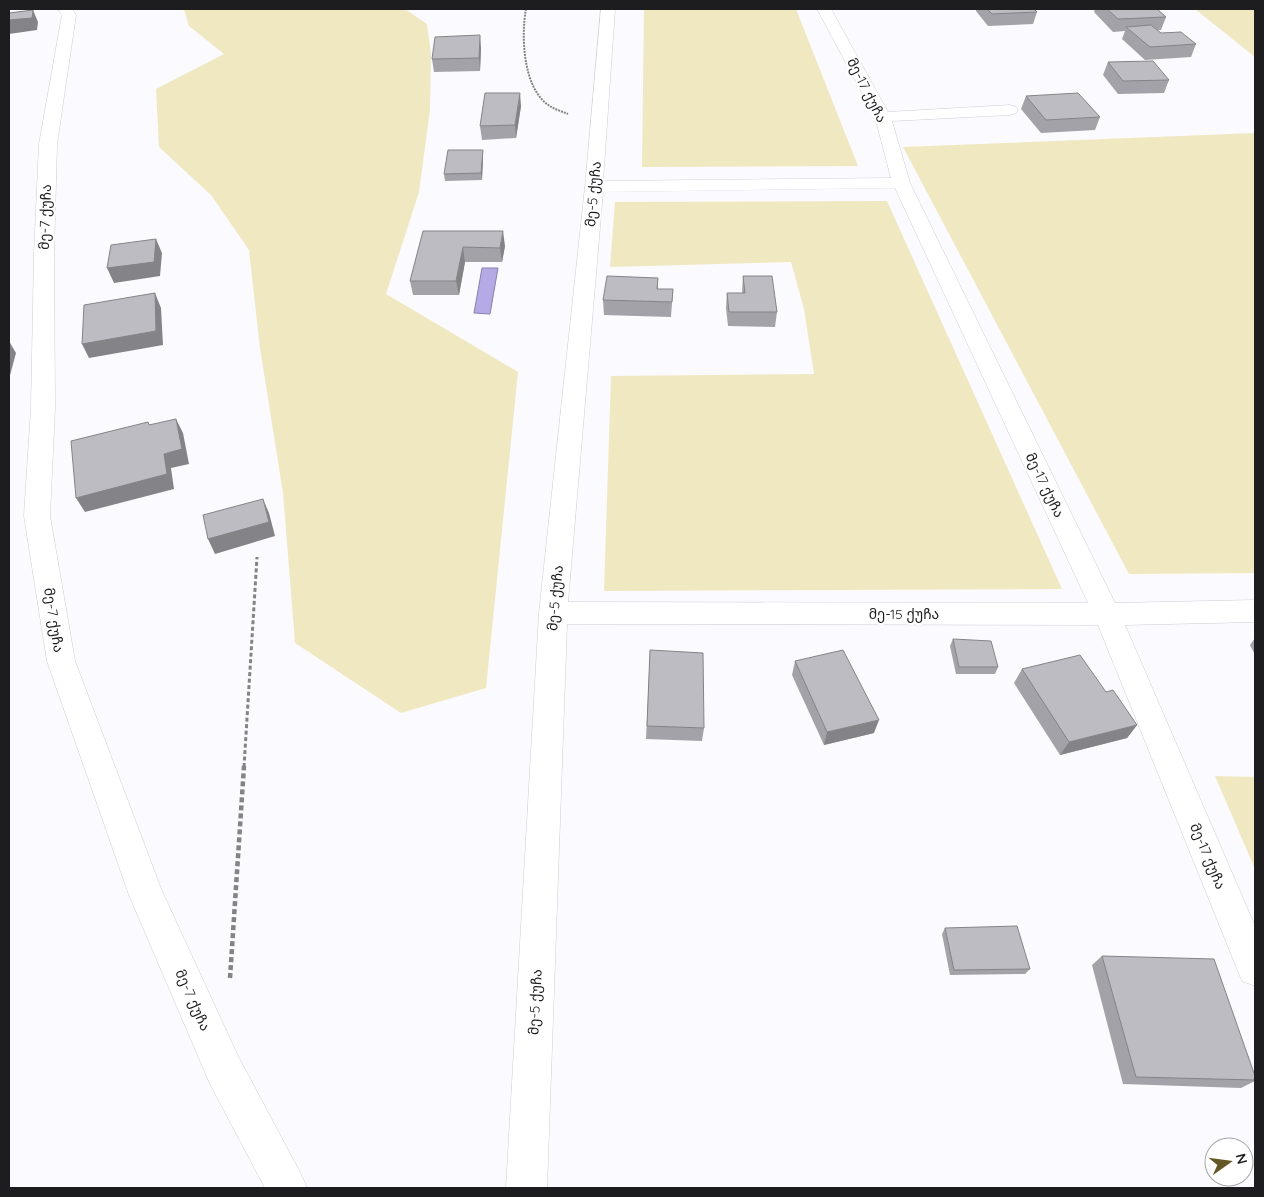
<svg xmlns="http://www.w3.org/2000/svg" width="1264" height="1197" font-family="Quicksand,'Noto Sans Georgian',sans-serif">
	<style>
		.green { fill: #f0e8c1 }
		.water { fill: #b6aae6; stroke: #887faa }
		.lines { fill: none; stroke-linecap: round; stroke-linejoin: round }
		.minor-casing { stroke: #cecdd4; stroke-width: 1 }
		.path-far2 { stroke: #838285; stroke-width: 2; stroke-dasharray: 2 1; stroke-linecap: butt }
		.path-far1 { stroke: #838285; stroke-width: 3; stroke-dasharray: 4 2.5; stroke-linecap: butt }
		.path { stroke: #838285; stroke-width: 4.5; stroke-dasharray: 5 3; stroke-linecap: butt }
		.minor { fill: #fff; fill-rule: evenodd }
		.wall { fill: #a3a2a8 }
		.shaded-wall { fill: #848488 }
		.building { fill: #bdbcc3; stroke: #848488 }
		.labels { text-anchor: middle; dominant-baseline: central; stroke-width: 4.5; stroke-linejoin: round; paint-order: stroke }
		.street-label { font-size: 14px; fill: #1d1c1f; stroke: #fff }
	</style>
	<rect width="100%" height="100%" fill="#fbfafe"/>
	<g class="green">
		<polygon points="184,9 405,9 427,24 431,54 430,110 419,192 386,294 518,372 486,688 401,713 295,643 283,493 260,348 249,250 211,195 159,147 156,89 224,54 189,26"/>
		<polygon points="644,9 796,9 858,166 642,167"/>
		<polygon points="1195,9 1255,9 1255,57"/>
		<polygon points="1255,133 1255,573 1129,574 903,147"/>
		<polygon points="887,201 1062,589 604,591 611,376 814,374 804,309 791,262 610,267 615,202"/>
		<polygon points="1215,776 1255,777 1255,869"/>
	</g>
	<polygon class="water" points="482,268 498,268 490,314 474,313"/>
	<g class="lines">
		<defs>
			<g id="minor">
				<polygon points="58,9 72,9 76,15 57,144 54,254 55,408 50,516 75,661 162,891 238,1056 301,1174 307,1188 265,1188 210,1084 129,895 47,661 24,516 31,408 34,254 39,144 62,15"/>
				<path d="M601 9H615L603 181 891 178 875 117 817 9H831L888 112 1010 105 1016 107 1018 110 1016 113 1010 115 892 121 910 183 1115 603 1255 600V622L1125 625 1255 926V986L1242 981 1098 625 567 624 547 1188H506L539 613 585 187ZM895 188 1088 603 568 602 603 192Z"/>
			</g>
		</defs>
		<use href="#minor" class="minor-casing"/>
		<path class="path-far2" d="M526 9C521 36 523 86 547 104 553 109 561 111 568 114"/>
		<polyline class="path-far1" points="244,767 257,557"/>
		<polyline class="path" points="230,978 244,766"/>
		<use href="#minor" class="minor"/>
	</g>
	<g class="wall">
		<polygon points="976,9 1034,9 1037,12 1033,24 988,26 976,11"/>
		<polygon points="1095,9 1157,9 1166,17 1161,30 1157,30 1161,33 1196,44 1191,57 1145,60 1122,39 1125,31 1113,32 1094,12"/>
		<polygon points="481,48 480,71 434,72 432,59"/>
		<polygon points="1108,62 1169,80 1164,93 1118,94 1103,75"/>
		<polygon points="1026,96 1100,117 1095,130 1041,133 1021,109"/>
		<polygon points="521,106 516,138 482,140 480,126"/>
		<polygon points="483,157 482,180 445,181 444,174"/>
		<polygon points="423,231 505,246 502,262 465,262 459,295 413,295 410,281"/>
		<polygon points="743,276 777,312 775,327 728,326 726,308 727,293 742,293"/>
		<polygon points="658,278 658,289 673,289 671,317 604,315 603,300"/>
		<polygon points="1255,638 1255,655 1250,645"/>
		<polygon points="953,639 998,667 995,674 956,674 950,646"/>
		<polygon points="650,650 704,728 702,741 646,739"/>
		<polygon points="795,661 874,733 824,745 792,675"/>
		<polygon points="1022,669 1106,692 1137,725 1127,738 1060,755 1014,683"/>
		<polygon points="945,928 1030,969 1025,974 950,975 942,934"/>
		<polygon points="1102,956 1255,1076 1255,1081 1241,1088 1123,1084 1092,965"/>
	</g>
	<g class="shaded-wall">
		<polygon points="33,10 38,22 37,30 9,34 9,20"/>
		<polygon points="480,35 481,48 480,71 479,58"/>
		<polygon points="520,93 521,106 516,138 515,125"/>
		<polygon points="483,150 483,157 482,180 481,173"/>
		<polygon points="503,231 505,246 502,262 500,248"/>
		<polygon points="156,239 162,253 160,276 114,283 107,268"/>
		<polygon points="463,247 465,262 459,295 456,281"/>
		<polygon points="155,293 161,308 163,345 89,358 82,344"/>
		<polygon points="9,341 16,353 9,379"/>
		<polygon points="176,419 183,433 189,464 171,468 174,489 85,512 76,498 164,454"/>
		<polygon points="263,499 269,513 275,536 215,554 208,539"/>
		<polygon points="879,720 874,733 824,745 827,732"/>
		<polygon points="1137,725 1127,738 1060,755 1069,742"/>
	</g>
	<g class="building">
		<polygon points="987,9 1034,9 1037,12 992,14"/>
		<polygon points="1107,9 1157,9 1166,17 1118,19"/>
		<polygon points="33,10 32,18 9,20 9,13"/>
		<polygon points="1151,25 1161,33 1181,32 1196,44 1150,47 1126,27"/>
		<polygon points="480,35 479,58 432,59 435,37"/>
		<polygon points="1153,61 1169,80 1123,81 1108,62"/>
		<polygon points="485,93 520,93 515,125 480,126"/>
		<polygon points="1078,93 1100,117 1046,120 1026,96"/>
		<polygon points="448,150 483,150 481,173 444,174"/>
		<polygon points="423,231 503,231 500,248 463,247 456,281 410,281"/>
		<polygon points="156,239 154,262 107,268 111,245"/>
		<polygon points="607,276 658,278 657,289 673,289 672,302 603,300"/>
		<polygon points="743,276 772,276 777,312 729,312 727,293 745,293"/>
		<polygon points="155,293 156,331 82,344 84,305"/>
		<polygon points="176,419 182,449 164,454 167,474 76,498 71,441 148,422 149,425"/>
		<polygon points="263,499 269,522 208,539 203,515"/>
		<polygon points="953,639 991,641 998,667 959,667"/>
		<polygon points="650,650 703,653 704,728 647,726"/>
		<polygon points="843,650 879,720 827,732 795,661"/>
		<polygon points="1080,655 1106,692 1113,690 1137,725 1069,742 1022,669"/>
		<polygon points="1017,926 1030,969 954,970 945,928"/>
		<polygon points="1102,956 1214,959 1255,1076 1255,1080 1136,1077"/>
	</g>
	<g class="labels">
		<g class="street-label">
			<text transform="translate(867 90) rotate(63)">მე-17 ქუჩა</text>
			<text transform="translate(593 194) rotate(-85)">მე-5 ქუჩა</text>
			<text transform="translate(45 217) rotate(-88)">მე-7 ქუჩა</text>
			<text transform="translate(1045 485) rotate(64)">მე-17 ქუჩა</text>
			<text transform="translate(555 598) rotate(-85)">მე-5 ქუჩა</text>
			<text x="904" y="614">მე-15 ქუჩა</text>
			<text transform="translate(54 620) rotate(81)">მე-7 ქუჩა</text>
			<text transform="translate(1208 856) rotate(67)">მე-17 ქუჩა</text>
			<text transform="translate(193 1000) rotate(66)">მე-7 ქუჩა</text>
			<text transform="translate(535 1002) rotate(-87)">მე-5 ქუჩა</text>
		</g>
	</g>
	<rect width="1264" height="1197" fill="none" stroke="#1d1c1f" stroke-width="20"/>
	<g transform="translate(1229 1162) rotate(76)"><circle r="24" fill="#ffffff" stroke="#a5a4a5"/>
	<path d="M0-4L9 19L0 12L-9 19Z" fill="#645926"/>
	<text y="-8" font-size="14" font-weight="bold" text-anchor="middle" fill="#1d1c1f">N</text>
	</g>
</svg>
